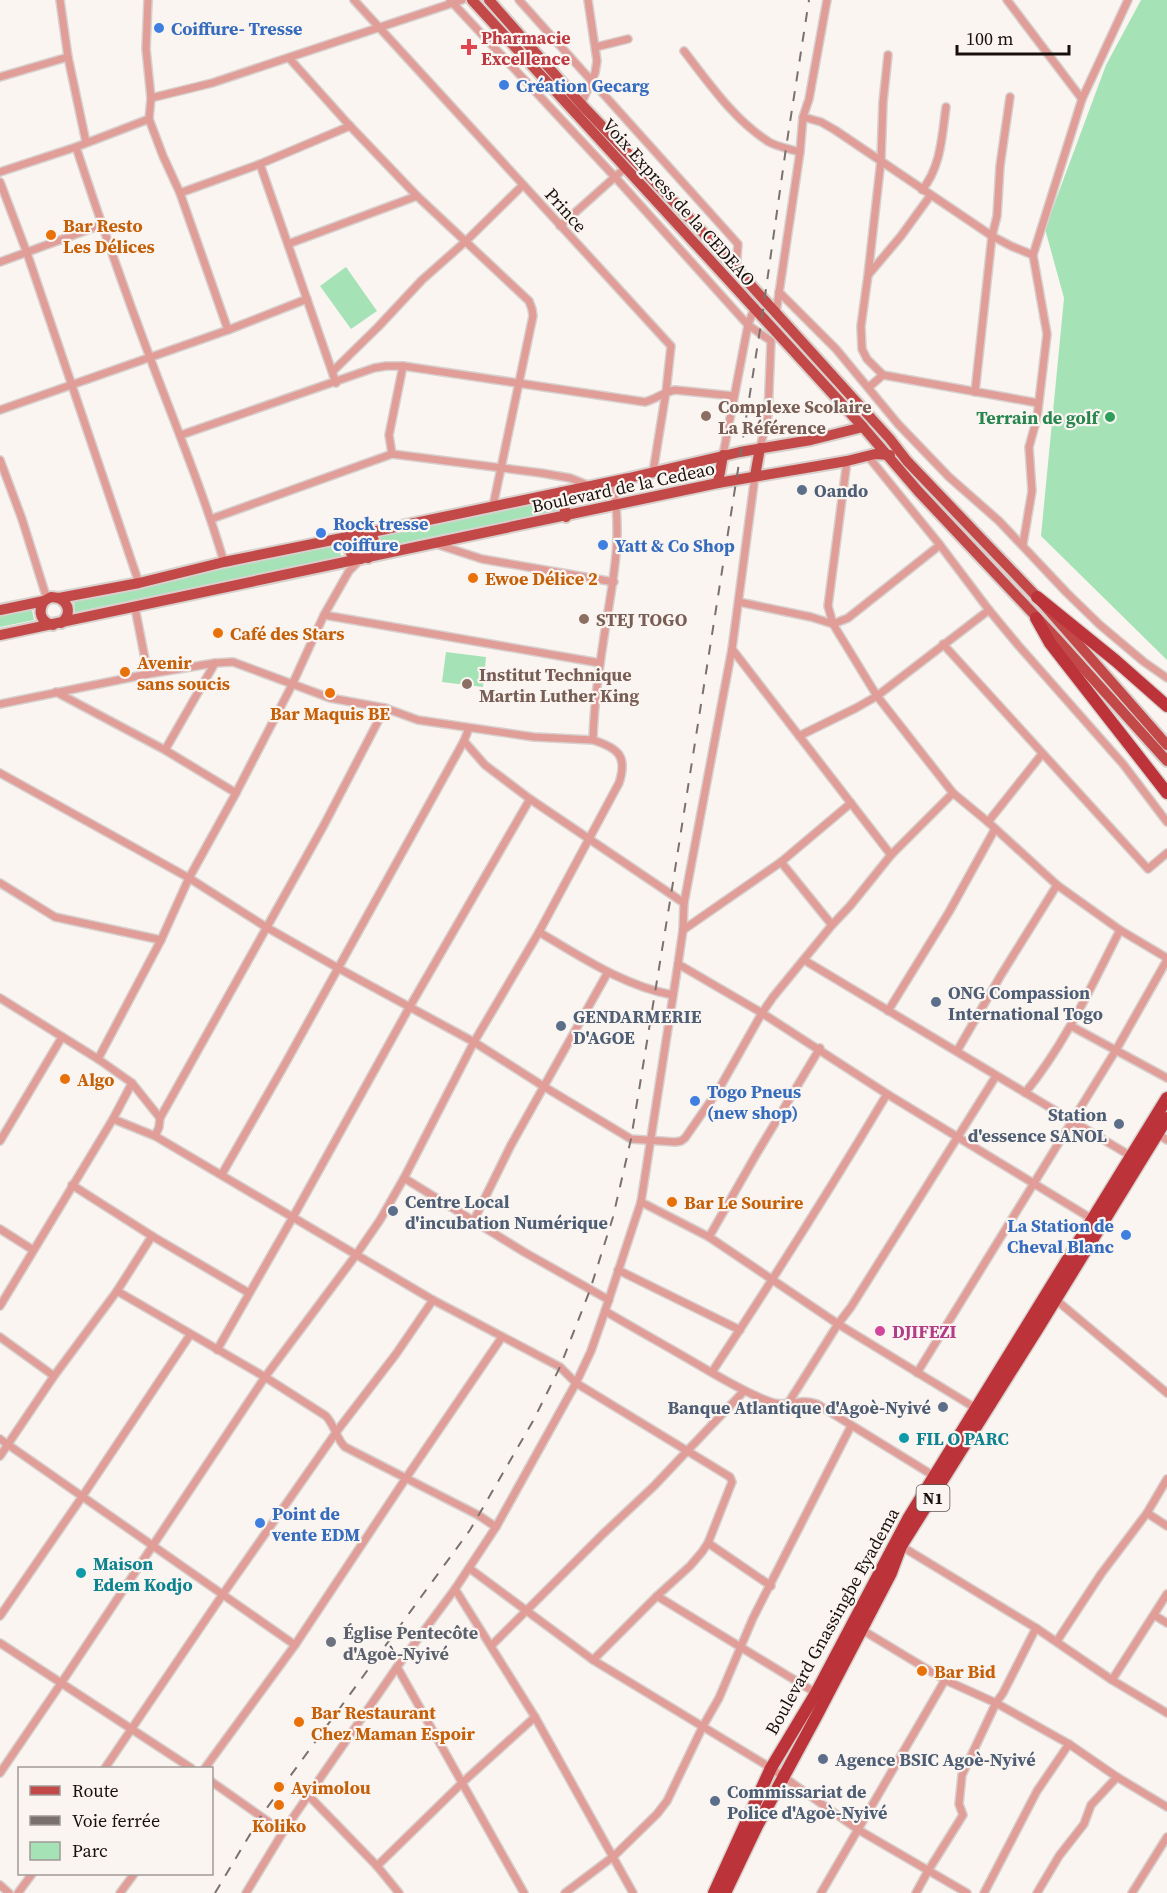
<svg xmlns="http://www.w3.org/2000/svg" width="1167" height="1893" font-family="'Source Serif 4',serif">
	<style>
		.green { fill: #a5e3b7 }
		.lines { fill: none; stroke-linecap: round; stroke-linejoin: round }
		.minor-casing { stroke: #d7d0cd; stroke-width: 10 }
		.primary-casing { stroke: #d7d0cd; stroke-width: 14 }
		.trunk-casing { stroke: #d7d0cd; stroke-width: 15 }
		.minor { stroke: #e19d98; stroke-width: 7 }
		.primary { stroke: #c34949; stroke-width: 10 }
		.trunk { stroke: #bc333a; stroke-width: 12 }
		.rail { stroke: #7a716d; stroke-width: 2; stroke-dasharray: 10 10; stroke-linecap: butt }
		.shop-dot { fill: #3f7fe0; stroke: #fbf5f2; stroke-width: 2 }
		.health-dot { fill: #e0444e; stroke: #fbf5f2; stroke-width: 2 }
		.food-dot { fill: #e8710a; stroke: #fbf5f2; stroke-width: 2 }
		.education-dot { fill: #8d6e63; stroke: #fbf5f2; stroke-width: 2 }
		.leisure-dot { fill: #2e9e5b; stroke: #fbf5f2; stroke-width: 2 }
		.service-dot { fill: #5c6f8a; stroke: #fbf5f2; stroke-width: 2 }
		.hotel-dot { fill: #d1479c; stroke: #fbf5f2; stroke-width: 2 }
		.culture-dot { fill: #0f9aa8; stroke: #fbf5f2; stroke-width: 2 }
		.worship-dot { fill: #6b7280; stroke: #fbf5f2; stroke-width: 2 }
		.labels { text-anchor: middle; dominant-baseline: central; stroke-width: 4.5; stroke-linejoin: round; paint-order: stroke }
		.shield { fill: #fbf5f2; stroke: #5e5550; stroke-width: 1.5 }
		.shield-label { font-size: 16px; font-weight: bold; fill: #1a100b }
		.shop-label { font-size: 18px; font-weight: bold; fill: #366cbe; stroke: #fbf5f2; text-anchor: start }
		.health-label { font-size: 18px; font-weight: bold; fill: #be3a42; stroke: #fbf5f2; text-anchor: start }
		.street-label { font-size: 18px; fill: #1a100b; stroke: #fbf5f2 }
		.food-label { font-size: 18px; font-weight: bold; fill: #c56008; stroke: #fbf5f2; text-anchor: start }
		.education-label { font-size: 18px; font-weight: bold; fill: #785e54; stroke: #fbf5f2; text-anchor: start }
		.leisure-label { font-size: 18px; font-weight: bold; fill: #27864d; stroke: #fbf5f2; text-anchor: end }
		.service-label { font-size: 18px; font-weight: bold; fill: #4e5e75; stroke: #fbf5f2; text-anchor: start }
		.hotel-label { font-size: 18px; font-weight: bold; fill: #b23c85; stroke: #fbf5f2; text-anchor: start }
		.culture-label { font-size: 18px; font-weight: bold; fill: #0d838f; stroke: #fbf5f2; text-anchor: start }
		.worship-label { font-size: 18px; font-weight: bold; fill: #5b616d; stroke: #fbf5f2; text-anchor: start }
	</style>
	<rect width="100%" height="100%" fill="#fbf5f2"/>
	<g class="green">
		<polygon points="1141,0 1167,0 1167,660 1041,536 1064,298 1045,229 1106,65"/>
		<polygon points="346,267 377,311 351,329 320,286"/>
		<polygon points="554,499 556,513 484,526 382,547 380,535"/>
		<polygon points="339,544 341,557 75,612 74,601"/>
		<polygon points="32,610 34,620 0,627 0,616"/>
		<polygon points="446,652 486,657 483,687 442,682"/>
	</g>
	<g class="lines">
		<defs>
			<g id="minor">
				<polyline points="60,0 68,57 86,142"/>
				<polyline points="148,0 146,49 151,98 149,119 163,156 180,193 228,330"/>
				<polyline points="354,0 671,346 666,392 653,472"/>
				<polyline points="450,0 615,177 748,325 771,341 768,415 760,448"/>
				<polyline points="519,0 738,244 736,269"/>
				<polyline points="1007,0 1082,99"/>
				<polyline points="596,47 628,39"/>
				<path d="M684 51C709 83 734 120 769 142 778 147 790 149 800 152"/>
				<polyline points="289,58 350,126 417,196 529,301 532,309 533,316 493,506"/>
				<polyline points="0,77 68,57"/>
				<polyline points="151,98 212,83 462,0"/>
				<polyline points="581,104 595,73 597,61 588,0"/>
				<polyline points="803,117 821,122 835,130 992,236 1011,246 1033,255"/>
				<path d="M76 147C99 217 123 286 149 355 175 424 203 491 224 562"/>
				<polyline points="260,164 336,383"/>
				<polyline points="0,172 76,147 149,119"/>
				<polyline points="0,182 27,253 139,583"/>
				<path d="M922 190C941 167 942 136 946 107"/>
				<polyline points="180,193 260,164 350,126"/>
				<polyline points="560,226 625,168"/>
				<polyline points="288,244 417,196"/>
				<polyline points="0,262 101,225"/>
				<polyline points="869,274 901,236 930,196"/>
				<polyline points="779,292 836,349 898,424 949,477 999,521 1067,593 1100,625 1144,662 1167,678"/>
				<polyline points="776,313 800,152 803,117 809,99 827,0"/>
				<polyline points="333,371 378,327 422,280 466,241 523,185"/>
				<polyline points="883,375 867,359 862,349 861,326 868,275 881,160 883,102 888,55"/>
				<polyline points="869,387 883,375 1038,403"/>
				<polyline points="975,392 992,236 997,216 1000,166 1010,97"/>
				<polyline points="0,410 228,330 307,299"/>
				<path d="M181 435 374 368 386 366H403L645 402C656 399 664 392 675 390L734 396"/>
				<polyline points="392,454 389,435 403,366"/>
				<polyline points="723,455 748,325 754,309"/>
				<polyline points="867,455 940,545 989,610 1018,645 1123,764 1167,822"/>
				<polyline points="0,460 22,519 47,599"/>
				<polyline points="847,461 828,606 833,624 877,696 953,793 988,822 1057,885 1120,930 1167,958"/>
				<polyline points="211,519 392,454 541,473 570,478 590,486"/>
				<polyline points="436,544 482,559 614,582"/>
				<polyline points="1023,544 1032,491 1029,447 1037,418 1047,334 1033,255 1082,99 1128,0"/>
				<polyline points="739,602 811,617 833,624 848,618 940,545"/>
				<polyline points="135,608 148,674"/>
				<polyline points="324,615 600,663"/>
				<polyline points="943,644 1148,869 1167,853"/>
				<polyline points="732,649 891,855"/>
				<polyline points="56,692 165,750 236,793"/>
				<polyline points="0,704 148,674 215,663 233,662 330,698 385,708 418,720 534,737 593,740"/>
				<polyline points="799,736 856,708 877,696 989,610"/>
				<polyline points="464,741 485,765 530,799 684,903"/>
				<polyline points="165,750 215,663"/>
				<polyline points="0,773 189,878 266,927 338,968 474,1042 543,1086 631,1139 675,1142 681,1141 685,1138 719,1089 762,1013 773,997 832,925 850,906 891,855 953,793"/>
				<polyline points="988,822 1042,754"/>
				<polyline points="781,862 832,925"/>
				<polyline points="0,883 55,917 161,940"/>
				<polyline points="683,930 781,862 851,803"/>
				<path d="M539 932C581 957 624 986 673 995"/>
				<polyline points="804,960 1134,1158"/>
				<polyline points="678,964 762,1013 887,1094 1092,1219"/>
				<polyline points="0,998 98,1059 132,1083 160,1118 159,1127 155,1136"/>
				<polyline points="888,1011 949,912 995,829"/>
				<polyline points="1071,1026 1167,1078"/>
				<polyline points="957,1051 1001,975 1057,885"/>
				<polyline points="98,1059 161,940 189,878 236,793 292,685 324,615 349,571 360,560"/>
				<path d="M1025 1093C1065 1044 1091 987 1120 930"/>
				<polyline points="160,1118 324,825 385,708"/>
				<polyline points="113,1119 155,1136 433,1300 560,1367 576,1383 730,1477 732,1482 708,1543 702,1552 690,1566 657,1596"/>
				<polyline points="1156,1133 1167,1140"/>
				<polyline points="0,1141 62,1037"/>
				<polyline points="222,1174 285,1064 464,741 469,728"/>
				<polyline points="404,1178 524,1252 609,1300"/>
				<polyline points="72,1185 152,1236 249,1293"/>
				<polyline points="641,1202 709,1237 838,1324 977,1409"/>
				<polyline points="473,1222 511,1145 608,972"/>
				<polyline points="0,1229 33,1250"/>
				<polyline points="709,1237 757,1153 820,1048"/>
				<polyline points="618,1270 740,1330"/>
				<path d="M117 1291 265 1377 326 1416C335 1426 337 1440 345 1447L478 1515 496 1527"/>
				<polyline points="1055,1299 1167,1393"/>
				<polyline points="0,1306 113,1119 132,1083"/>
				<path d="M605 1311C637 1330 670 1348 702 1367 723 1379 744 1392 768 1401 787 1409 799 1397 817 1404L934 1476"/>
				<polyline points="0,1337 54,1376"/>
				<polyline points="217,1350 293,1217 409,1008 530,799"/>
				<path d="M712 1372C772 1281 831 1188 887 1094"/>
				<polyline points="917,1373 1116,1050 1167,960"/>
				<polyline points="787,1405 838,1324 851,1307 996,1076"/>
				<polyline points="0,1439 295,1645"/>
				<polyline points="0,1456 54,1376 117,1291 152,1236"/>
				<polyline points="1147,1513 1167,1526"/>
				<polyline points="708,1543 771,1586"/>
				<polyline points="901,1546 1036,1628 1112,1680 1167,1713"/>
				<polyline points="469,1568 593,1660 771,1768 857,1829 967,1893"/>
				<polyline points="455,1589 535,1717 633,1893"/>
				<polyline points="1154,1615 1167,1623"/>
				<polyline points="0,1616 82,1497 190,1335"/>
				<polyline points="859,1628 945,1680 996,1703 1069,1744 1117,1777 1167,1807"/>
				<polyline points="1057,1641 1101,1574 1147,1513 1167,1479"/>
				<polyline points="0,1643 191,1768"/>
				<polyline points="491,1646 603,1534 654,1486 744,1391"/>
				<polyline points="593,1660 657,1596 816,1693"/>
				<polyline points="397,1667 524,1893"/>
				<polyline points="1112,1680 1167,1594"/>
				<polyline points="105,1768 223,1594 337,1431 396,1354 433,1300"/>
				<polyline points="205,1768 295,1645 406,1478 502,1337"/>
				<path d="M0 1773 62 1682 265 1377 356 1255 380 1220 404 1178 474 1042 539 932 619 783C628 756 618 748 593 740 594 701 600 663 606 624 614 575 623 531 612 481"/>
				<polyline points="212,1782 283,1832"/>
				<polyline points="309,1796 377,1866 399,1893"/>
				<polyline points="377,1866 463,1782 535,1717"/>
				<polyline points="0,1885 9,1893"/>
				<polyline points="18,1893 32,1874"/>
				<polyline points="120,1893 134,1874"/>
				<polyline points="246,1893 283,1832 397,1667 455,1589 496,1527 576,1383 591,1351 605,1311 641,1202 678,964 683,930 684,903 732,649 755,476"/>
				<polyline points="565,1893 614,1856 657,1814 667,1801 703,1726 719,1698 753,1618 851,1426"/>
				<polyline points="821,1893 945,1680"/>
				<polyline points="916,1893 928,1871 963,1815 959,1804 962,1775 996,1703 1003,1693 1036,1628"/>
				<polyline points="984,1893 1037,1791 1069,1744"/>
				<polyline points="1037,1893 1059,1856 1084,1824 1091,1805 1117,1777"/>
				<polyline points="1132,1893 1167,1837"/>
			</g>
			<g id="primary">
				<polyline points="472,0 863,427 918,491 1058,640 1167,761"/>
				<polyline points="489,0 581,104 710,240 890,439 907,461 1037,597 1167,745"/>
				<polyline points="755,476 760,448"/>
				<polyline points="718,483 723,455"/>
				<polyline points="562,492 566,517"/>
				<path d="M367 533C377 539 378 550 368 558"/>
				<path d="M352 536C345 546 349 556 361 559"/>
				<path d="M59 598C70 604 71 615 61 623"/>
				<path d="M44 601C37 612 41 622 53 625"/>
				<polyline points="0,610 44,601 51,597 59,598 139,583 224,562 352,536 359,532 367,533 629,478 740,452 811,440 863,427"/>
				<polyline points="0,635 718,483 847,461 875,454 890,455"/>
			</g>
			<g id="trunk">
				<polyline points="1037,597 1116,661 1167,706"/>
				<polyline points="1036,618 1050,643 1167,793"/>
				<polyline points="714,1893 771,1768 816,1693 908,1519 1167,1098"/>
				<polyline points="725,1893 757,1826 817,1715 891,1573 901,1546 1038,1328 1167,1118"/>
			</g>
		</defs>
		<use href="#minor" class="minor-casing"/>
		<use href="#primary" class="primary-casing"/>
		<use href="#trunk" class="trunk-casing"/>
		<use href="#minor" class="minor"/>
		<use href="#primary" class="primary"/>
		<use href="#trunk" class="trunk"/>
		<polyline class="rail" points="215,1893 261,1816 470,1530 533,1421 560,1367 590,1290 613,1217 631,1139 671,895 762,317 786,148 809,0"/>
	</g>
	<g class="shop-dot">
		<circle cx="159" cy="28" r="6"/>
		<circle cx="504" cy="85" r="6"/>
		<circle cx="321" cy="533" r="6"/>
		<circle cx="603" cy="545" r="6"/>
		<circle cx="695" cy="1101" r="6"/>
		<circle cx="1126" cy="1235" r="6"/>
		<circle cx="260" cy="1523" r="6"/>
	</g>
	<path class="health-dot" d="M466 38h6v6h6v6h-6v6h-6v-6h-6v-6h6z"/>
	<g class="food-dot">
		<circle cx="51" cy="235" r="6"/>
		<circle cx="473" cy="578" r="6"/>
		<circle cx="218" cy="633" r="6"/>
		<circle cx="125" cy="672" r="6"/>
		<circle cx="330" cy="693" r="6"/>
		<circle cx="65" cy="1079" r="6"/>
		<circle cx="672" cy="1202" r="6"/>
		<circle cx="922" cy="1671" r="6"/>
		<circle cx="299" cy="1722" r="6"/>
		<circle cx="279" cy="1787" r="6"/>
		<circle cx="279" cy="1805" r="6"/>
	</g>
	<g class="education-dot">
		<circle cx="706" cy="416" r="6"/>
		<circle cx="584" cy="619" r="6"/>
		<circle cx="467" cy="684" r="6"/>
	</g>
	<circle class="leisure-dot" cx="1110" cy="417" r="6"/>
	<g class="service-dot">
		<circle cx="802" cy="490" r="6"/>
		<circle cx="936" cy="1002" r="6"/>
		<circle cx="561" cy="1026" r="6"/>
		<circle cx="1119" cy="1124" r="6"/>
		<circle cx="393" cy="1211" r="6"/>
		<circle cx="943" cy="1407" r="6"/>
		<circle cx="823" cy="1759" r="6"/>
		<circle cx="715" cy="1801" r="6"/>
	</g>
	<circle class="hotel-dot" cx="880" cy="1331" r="6"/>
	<g class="culture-dot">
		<circle cx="904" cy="1438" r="6"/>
		<circle cx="81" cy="1573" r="6"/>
	</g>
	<circle class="worship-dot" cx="331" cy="1642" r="6"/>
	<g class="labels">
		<rect class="shield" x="916.5" y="1485" width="33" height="26" rx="4.5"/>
		<g class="shield-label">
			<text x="933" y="1498">N1</text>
		</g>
		<g class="shop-label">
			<text x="171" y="28">Coiffure- Tresse</text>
			<text x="516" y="85">Création Gecarg</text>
			<text x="333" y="523">Rock tresse<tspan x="333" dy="21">coiffure</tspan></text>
			<text x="615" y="545">Yatt &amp; Co Shop</text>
			<text x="707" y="1091">Togo Pneus<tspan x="707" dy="21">(new shop)</tspan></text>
			<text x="1114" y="1225" text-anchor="end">La Station de<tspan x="1114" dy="21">Cheval Blanc</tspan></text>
			<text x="272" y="1513">Point de<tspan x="272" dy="21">vente EDM</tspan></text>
		</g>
		<g class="health-label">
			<text x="481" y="37">Pharmacie<tspan x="481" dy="21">Excellence</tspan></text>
		</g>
		<g class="street-label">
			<text transform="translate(679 202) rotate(48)">Voix Express de la CEDEAO</text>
			<text transform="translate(566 210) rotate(48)">Prince</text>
			<text transform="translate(623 487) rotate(-12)">Boulevard de la Cedeao</text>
			<text transform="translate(832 1621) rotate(-61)">Boulevard Gnassingbe Eyadema</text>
		</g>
		<g class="food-label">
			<text x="63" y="225">Bar Resto<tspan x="63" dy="21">Les Délices</tspan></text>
			<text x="485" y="578">Ewoe Délice 2</text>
			<text x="230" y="633">Café des Stars</text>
			<text x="137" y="662">Avenir<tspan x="137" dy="21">sans soucis</tspan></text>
			<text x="330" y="713" text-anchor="middle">Bar Maquis BE</text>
			<text x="77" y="1079">Algo</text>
			<text x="684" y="1202">Bar Le Sourire</text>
			<text x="934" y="1671">Bar Bid</text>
			<text x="311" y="1712">Bar Restaurant<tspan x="311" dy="21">Chez Maman Espoir</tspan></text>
			<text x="291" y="1787">Ayimolou</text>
			<text x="279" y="1825" text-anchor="middle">Koliko</text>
		</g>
		<g class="education-label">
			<text x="718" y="406">Complexe Scolaire<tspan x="718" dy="21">La Référence</tspan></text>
			<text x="596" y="619">STEJ TOGO</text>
			<text x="479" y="674">Institut Technique<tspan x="479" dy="21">Martin Luther King</tspan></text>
		</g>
		<g class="leisure-label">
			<text x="1098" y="417">Terrain de golf</text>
		</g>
		<g class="service-label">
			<text x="814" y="490">Oando</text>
			<text x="948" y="992">ONG Compassion<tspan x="948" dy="21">International Togo</tspan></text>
			<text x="573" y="1016">GENDARMERIE<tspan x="573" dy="21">D'AGOE</tspan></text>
			<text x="1107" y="1114" text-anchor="end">Station<tspan x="1107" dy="21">d'essence SANOL</tspan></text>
			<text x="405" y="1201">Centre Local<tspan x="405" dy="21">d'incubation Numérique</tspan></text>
			<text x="931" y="1407" text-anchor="end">Banque Atlantique d'Agoè-Nyivé</text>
			<text x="835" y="1759">Agence BSIC Agoè-Nyivé</text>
			<text x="727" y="1791">Commissariat de<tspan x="727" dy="21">Police d'Agoè-Nyivé</tspan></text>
		</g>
		<g class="hotel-label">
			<text x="892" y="1331">DJIFEZI</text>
		</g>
		<g class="culture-label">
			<text x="916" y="1438">FIL O PARC</text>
			<text x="93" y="1563">Maison<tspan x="93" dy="21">Edem Kodjo</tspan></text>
		</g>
		<g class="worship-label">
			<text x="343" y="1632">Église Pentecôte<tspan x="343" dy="21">d'Agoè-Nyivé</tspan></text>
		</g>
	</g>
	<rect x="18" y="1767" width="195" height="108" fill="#fbf5f2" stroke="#a19996" stroke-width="1.5"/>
	<rect x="30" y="1786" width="30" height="9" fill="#c34949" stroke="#a19996" stroke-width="1.5"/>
	<text x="72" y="1797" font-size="18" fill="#1a100b">Route</text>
	<rect x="30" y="1816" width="30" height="9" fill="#7a716d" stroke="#a19996" stroke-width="1.5"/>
	<text x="72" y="1827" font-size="18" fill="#1a100b">Voie ferrée</text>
	<rect x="30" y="1842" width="30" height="18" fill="#a5e3b7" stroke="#a19996" stroke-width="1.5"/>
	<text x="72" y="1857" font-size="18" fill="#1a100b">Parc</text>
	<path d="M957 45v9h112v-9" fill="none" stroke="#1a100b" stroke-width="3"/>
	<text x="966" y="45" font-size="18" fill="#1a100b" stroke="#fbf5f2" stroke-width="4.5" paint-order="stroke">100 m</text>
</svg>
